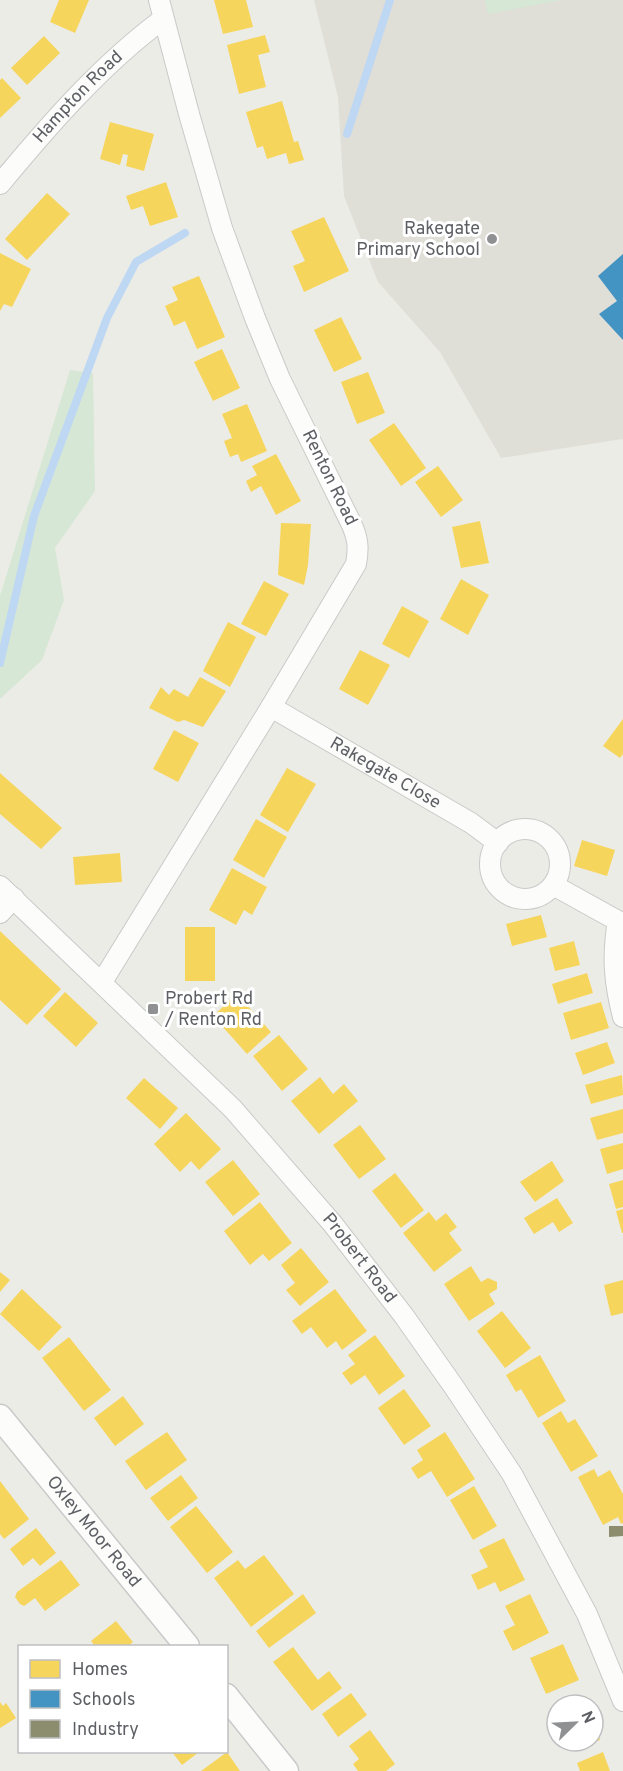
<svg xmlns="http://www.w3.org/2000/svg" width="623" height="1771" font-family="Overpass,sans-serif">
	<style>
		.education { fill: #dfded7 }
		.green { fill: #d6e7d5 }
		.homes { fill: #f6d55c }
		.schools { fill: #4393c3 }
		.industry { fill: #8c8c6e }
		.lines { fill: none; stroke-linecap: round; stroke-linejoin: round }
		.stream { stroke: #bed7f3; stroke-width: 8 }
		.minor-casing { stroke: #c9c9c9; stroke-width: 22 }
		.tertiary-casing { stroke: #c9c9c9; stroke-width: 27 }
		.minor { stroke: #fcfcfb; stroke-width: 20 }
		.tertiary { stroke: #fcfcfb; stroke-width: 24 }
		.poi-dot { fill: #8f9092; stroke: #fff; stroke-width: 2 }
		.labels { text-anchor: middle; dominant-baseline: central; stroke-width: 6; stroke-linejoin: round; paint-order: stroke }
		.street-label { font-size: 18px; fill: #5d5f64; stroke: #fff }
		.poi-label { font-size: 18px; fill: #5d5f64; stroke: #fff; text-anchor: end }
	</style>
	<rect width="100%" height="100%" fill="#ecece7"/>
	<polygon class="education" points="314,0 623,0 623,440 622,439 501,458 440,352 378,282 344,196 338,97"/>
	<g class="green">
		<polygon points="485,0 562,0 488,14"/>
		<polygon points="70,370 93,373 95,491 55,548 64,600 42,660 0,699 0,596"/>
	</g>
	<g class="homes">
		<polygon points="59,0 89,0 75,33 50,22"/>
		<polygon points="214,0 246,0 253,27 223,34"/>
		<polygon points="265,35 270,52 258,55 266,87 239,94 227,45"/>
		<polygon points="44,36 60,53 27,85 11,68"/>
		<polygon points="2,78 21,98 0,118 0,80"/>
		<polygon points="282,101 294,142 298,141 304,160 289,164 286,153 267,159 263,146 257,148 246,112"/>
		<polygon points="110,122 154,134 144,171 126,166 128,155 123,154 120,165 100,159"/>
		<polygon points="166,182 178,217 150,226 143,206 131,210 126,196"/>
		<polygon points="47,193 70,214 27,260 5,239"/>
		<polygon points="324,217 349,271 304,292 293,266 305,261 291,231"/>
		<polygon points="0,253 31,269 12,307 4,304 0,311"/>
		<polygon points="199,276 225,337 197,349 185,321 174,326 165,306 178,300 172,287"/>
		<polygon points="341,317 362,359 334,372 314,330"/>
		<polygon points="222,349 240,388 213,401 194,362"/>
		<polygon points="368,372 385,413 357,424 341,382"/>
		<polygon points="247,404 267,451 241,462 238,454 230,457 224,441 232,438 222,414"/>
		<polygon points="394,423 426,468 401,486 369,440"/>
		<polygon points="276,454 301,501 276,515 261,486 251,492 246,481 257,475 252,466"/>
		<polygon points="438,466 463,500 441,517 415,482"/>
		<polygon points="480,521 489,563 461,568 452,527"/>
		<polygon points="281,523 311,524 308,565 304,585 278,575"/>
		<polygon points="461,579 489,595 468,635 440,619"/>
		<polygon points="264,581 289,594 266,636 241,624"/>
		<polygon points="402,606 429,621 409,658 382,644"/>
		<polygon points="228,622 256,637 230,687 203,671"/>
		<polygon points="360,650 390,665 368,705 339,689"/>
		<polygon points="200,677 226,691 203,727 184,720 178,722 149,708 161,687 169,695 174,689 188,697"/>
		<polygon points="623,719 623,754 620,758 603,746"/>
		<polygon points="174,730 199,743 178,782 153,769"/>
		<polygon points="287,768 316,784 288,832 260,815"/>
		<polygon points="0,773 62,828 41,849 0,814"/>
		<polygon points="256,819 287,837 264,878 233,860"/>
		<polygon points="582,840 615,850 607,876 574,866"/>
		<polygon points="120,853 122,882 75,885 73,857"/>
		<polygon points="232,868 267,887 252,915 244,910 236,925 209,910"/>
		<polygon points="541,915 547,937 512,946 506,924"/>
		<rect x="185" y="927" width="30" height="54"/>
		<polygon points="0,931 61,989 27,1025 0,1000"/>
		<polygon points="574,941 580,965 555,971 549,948"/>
		<polygon points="587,973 593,993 558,1004 552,984"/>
		<polygon points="65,992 98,1023 76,1047 43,1016"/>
		<polygon points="237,994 271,1032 247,1054 213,1016"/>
		<polygon points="601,1002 609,1028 571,1040 563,1013"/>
		<polygon points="279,1035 308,1069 282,1091 253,1056"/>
		<polygon points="607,1042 615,1063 583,1075 575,1053"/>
		<polygon points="622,1075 623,1095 591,1104 585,1085"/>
		<polygon points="320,1077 333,1094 344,1084 358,1101 319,1134 291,1101"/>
		<polygon points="144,1078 178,1108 160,1129 126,1098"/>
		<polygon points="623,1109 623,1133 597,1140 590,1118"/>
		<polygon points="186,1113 221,1149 199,1170 191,1161 180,1172 154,1144"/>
		<polygon points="360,1125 386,1159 359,1179 333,1145"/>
		<polygon points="623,1143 623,1169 607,1174 600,1149"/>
		<polygon points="233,1160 260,1194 233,1216 205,1182"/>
		<polygon points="552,1161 564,1181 535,1202 520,1182"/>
		<polygon points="395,1173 424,1210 401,1228 372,1191"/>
		<polygon points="623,1180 623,1207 616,1209 609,1184"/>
		<polygon points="557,1198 573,1223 559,1232 553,1222 534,1234 524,1218"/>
		<polygon points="260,1202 292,1243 269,1261 263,1254 250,1265 224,1231"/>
		<polygon points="623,1209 623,1233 622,1233 616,1211"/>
		<polygon points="429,1212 436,1221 446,1213 457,1227 449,1233 462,1250 434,1272 403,1233"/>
		<polygon points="301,1248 329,1282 300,1306 286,1290 295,1283 281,1265"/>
		<polygon points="471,1266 481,1282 488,1278 497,1282 497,1289 489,1294 495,1304 469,1321 444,1284"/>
		<polygon points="0,1272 10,1280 0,1292"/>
		<polygon points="623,1280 623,1313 611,1316 604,1285"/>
		<polygon points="22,1289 62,1327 39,1351 0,1314"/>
		<polygon points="335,1289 367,1331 342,1350 336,1341 327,1348 311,1327 302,1334 292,1321"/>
		<polygon points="502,1311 531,1348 505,1368 477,1331"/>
		<polygon points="375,1335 405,1376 379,1395 365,1375 351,1385 342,1373 355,1364 348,1355"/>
		<polygon points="69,1337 111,1390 84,1411 42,1358"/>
		<polygon points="540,1355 566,1401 538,1418 521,1389 516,1392 506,1375"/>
		<polygon points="404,1389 431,1426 404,1445 378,1408"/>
		<polygon points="123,1396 144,1424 115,1446 94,1418"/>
		<polygon points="561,1411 568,1423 575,1419 598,1456 571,1472 542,1423"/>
		<polygon points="167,1432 187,1460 146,1490 125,1461"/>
		<polygon points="445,1432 475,1479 447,1497 431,1471 418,1479 411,1468 423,1460 417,1450"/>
		<polygon points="594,1469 598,1477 610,1470 623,1494 623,1523 621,1524 618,1517 603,1525 578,1477"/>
		<polygon points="181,1475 198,1498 168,1521 150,1498"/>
		<polygon points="0,1481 29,1519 4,1539 0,1534"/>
		<polygon points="474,1486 497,1526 473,1540 450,1500"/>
		<polygon points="196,1506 233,1552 207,1573 170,1527"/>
		<polygon points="36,1528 56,1553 40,1566 33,1558 23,1566 10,1549"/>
		<polygon points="504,1538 525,1580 500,1592 495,1582 478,1590 471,1575 488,1567 479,1550"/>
		<polygon points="264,1555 294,1594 251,1627 214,1578 238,1560 245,1569"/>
		<polygon points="61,1560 80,1585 45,1611 35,1598 24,1606 20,1604 15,1597 17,1592"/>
		<polygon points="303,1594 316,1613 269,1648 256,1631"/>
		<polygon points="530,1594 549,1633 513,1651 503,1631 515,1625 505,1606"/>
		<polygon points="116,1621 133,1642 128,1646 95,1646 91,1641"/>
		<polygon points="563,1644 579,1680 546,1694 530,1658"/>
		<polygon points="293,1647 318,1680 329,1671 342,1688 312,1711 273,1662"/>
		<polygon points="351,1693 367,1715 338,1737 322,1714"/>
		<polygon points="586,1696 589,1705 558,1705 558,1704"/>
		<polygon points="0,1702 3,1706 6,1703 16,1718 0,1728"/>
		<polygon points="594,1720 600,1740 570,1749 568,1741 593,1741"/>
		<polygon points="370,1730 395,1764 386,1771 358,1771 353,1764 359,1759 349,1746"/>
		<polygon points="172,1752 199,1752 182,1765"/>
		<polygon points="227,1752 240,1771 201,1771"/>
		<polygon points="603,1752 610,1771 580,1771 577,1763"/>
	</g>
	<polygon class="schools" points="623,254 623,340 599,314 617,301 598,276"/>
	<polygon class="industry" points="609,1526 623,1526 623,1536 609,1537"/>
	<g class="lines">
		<g class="stream">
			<polyline points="347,134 390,0"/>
			<polyline points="0,663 34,516 107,318 136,262 185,233"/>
		</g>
		<defs>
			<g id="minor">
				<path id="s1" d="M0 184C49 125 101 65 163 19"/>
				<path id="s2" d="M271 707 471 823 498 843"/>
				<circle cx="525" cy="864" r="35"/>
				<path d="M553 885 618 921C612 956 614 982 623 1017"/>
				<path id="s3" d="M0 886 233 1109 332 1223 404 1316 454 1387 512 1474 587 1614 623 1701"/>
				<polyline points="0,913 14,898"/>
				<path d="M102 982 271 707 356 564C359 548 358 538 351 523L280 379 255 318 222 228 189 114 159 0"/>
			</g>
			<g id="tertiary">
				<path id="s4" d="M0 1417 187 1646"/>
				<polyline points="226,1696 286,1771"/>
			</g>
		</defs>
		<use href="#minor" class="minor-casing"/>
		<use href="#tertiary" class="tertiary-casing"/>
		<use href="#minor" class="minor"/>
		<use href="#tertiary" class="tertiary"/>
	</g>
	<g class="poi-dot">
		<circle cx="492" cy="239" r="6"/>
		<rect x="147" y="1003" width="12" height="12" rx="3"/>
	</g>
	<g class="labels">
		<g class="street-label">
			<text stroke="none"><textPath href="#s1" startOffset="117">Hampton Road</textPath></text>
			<text transform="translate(329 478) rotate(64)">Renton Road</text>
			<text stroke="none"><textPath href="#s2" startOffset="132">Rakegate Close</textPath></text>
			<text stroke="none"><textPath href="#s3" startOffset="518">Probert Road</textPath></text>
			<text stroke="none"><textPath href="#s4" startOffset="148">Oxley Moor Road</textPath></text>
		</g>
		<g class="poi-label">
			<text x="480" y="229">Rakegate<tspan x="480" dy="21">Primary School</tspan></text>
			<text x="165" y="999" text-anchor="start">Probert Rd<tspan x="165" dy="21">/ Renton Rd</tspan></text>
		</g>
	</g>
	<rect x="18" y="1645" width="210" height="108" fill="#ffffff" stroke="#bebfc1" stroke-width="1.5"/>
	<rect x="30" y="1660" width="30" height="18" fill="#f6d55c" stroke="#bebfc1" stroke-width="1.5"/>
	<text x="72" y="1675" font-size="18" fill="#5d5f64">Homes</text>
	<rect x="30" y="1690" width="30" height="18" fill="#4393c3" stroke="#bebfc1" stroke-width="1.5"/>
	<text x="72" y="1705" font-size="18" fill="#5d5f64">Schools</text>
	<rect x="30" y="1720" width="30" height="18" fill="#8c8c6e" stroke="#bebfc1" stroke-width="1.5"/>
	<text x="72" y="1735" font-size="18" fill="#5d5f64">Industry</text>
	<g transform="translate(575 1723) rotate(66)"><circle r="28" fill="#ffffff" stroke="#bebfc1" stroke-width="1.5"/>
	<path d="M0-4.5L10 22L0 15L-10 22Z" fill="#8f9092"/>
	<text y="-9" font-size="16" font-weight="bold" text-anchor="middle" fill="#5d5f64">N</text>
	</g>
</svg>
